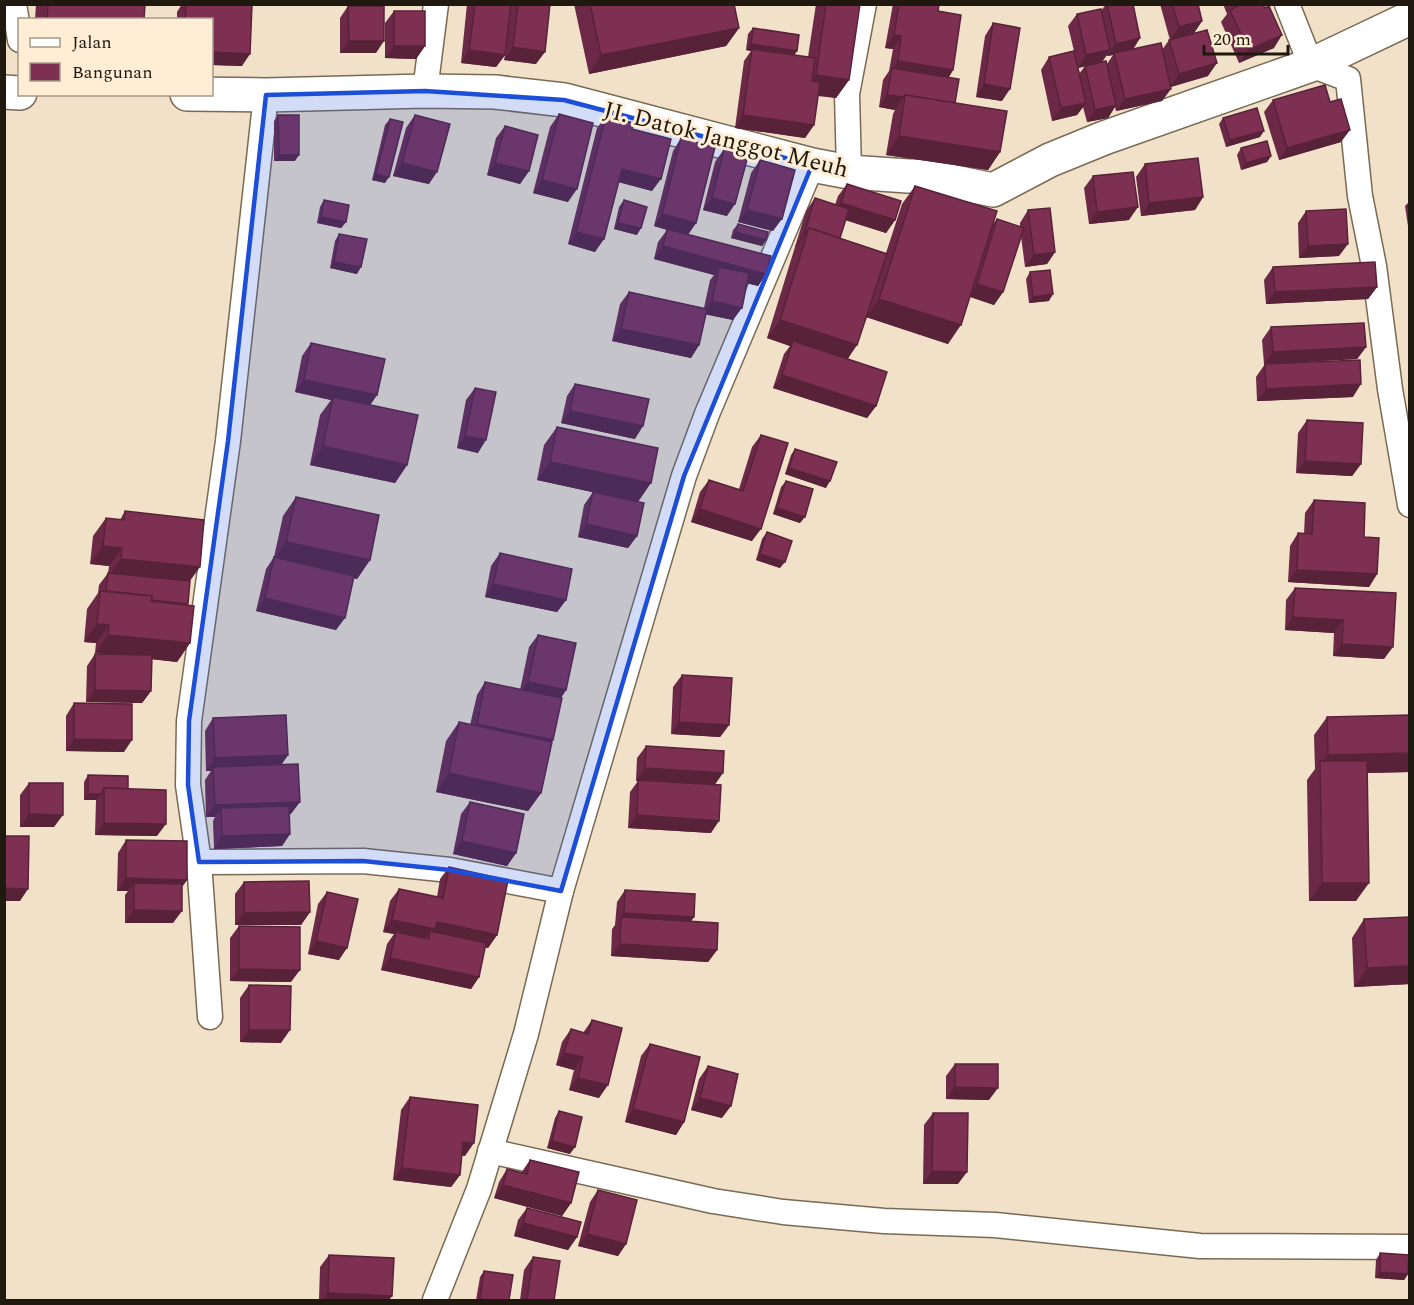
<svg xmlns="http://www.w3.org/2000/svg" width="1414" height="1305" font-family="Spectral,serif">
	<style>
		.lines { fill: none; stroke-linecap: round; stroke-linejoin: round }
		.street-casing { stroke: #796a54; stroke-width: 27 }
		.secondary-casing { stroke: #796a54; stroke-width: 36 }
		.street { stroke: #fff; stroke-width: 24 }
		.secondary { stroke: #fff; stroke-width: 33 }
		.wall { fill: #6c2947; fill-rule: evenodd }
		.shaded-wall { fill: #582239 }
		.building { fill: #7d3052; stroke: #582239; stroke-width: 1.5 }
		.marked { fill: #1d4ed8; fill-opacity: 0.2; stroke: #1d4ed8; stroke-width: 4.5; stroke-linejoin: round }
		.labels { text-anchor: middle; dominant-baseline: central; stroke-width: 6; stroke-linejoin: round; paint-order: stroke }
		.street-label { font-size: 24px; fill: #1f1910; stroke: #ffeed5 }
	</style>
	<rect width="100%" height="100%" fill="#f1e1c8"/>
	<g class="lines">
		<defs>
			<g id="street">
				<polyline points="14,4 20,40"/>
				<polyline points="1287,4 1311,65 1348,79 1360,196 1374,266 1390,389 1410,505"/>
				<polyline points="425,91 436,4"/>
				<polyline points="849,172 847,94 864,4"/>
				<polyline points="199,862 363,861 450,870 561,891"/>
				<polyline points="210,1017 199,862 188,785 189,721 228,441 266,95"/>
				<polyline points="490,1151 713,1201 783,1212 884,1221 995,1225 1200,1246 1410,1247"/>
				<polyline points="435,1300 479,1189 526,1034 561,891 684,476 707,414 812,165"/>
			</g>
			<g id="secondary">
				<polyline points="4,92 20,93"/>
				<polyline points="187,94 266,95 425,91 495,92 564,100 812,165 849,172 908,176 926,176 993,190 1050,160 1104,138 1311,65 1410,18"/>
			</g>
		</defs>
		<use href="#street" class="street-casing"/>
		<use href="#secondary" class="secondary-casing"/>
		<use href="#street" class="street"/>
		<use href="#secondary" class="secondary"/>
	</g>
	<g class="wall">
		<polygon points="36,4 145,4 144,20 35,20"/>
		<polygon points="182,4 252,4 242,66 212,65 212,20 177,20 177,12"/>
		<polygon points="467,4 550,4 536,64 504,60 505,55 496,67 461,63"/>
		<polygon points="574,4 734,4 739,28 726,46 589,74"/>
		<polygon points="816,4 860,4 849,80 836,98 818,96 814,125 805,138 735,128 744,61 751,51 746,50 748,34 753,28 797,51 794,55 808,57"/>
		<polygon points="893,4 939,4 938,11 953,70 949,77 955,103 1000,152 988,170 886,155 893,114 895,110 879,107 883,80 889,71 893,49 885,48"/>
		<path d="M1106 4H1133L1140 38 1133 49 1162 50 1169 40 1208 76 1171 87 1162 101 1116 111 1115 107 1108 118 1087 122 1083 107 1077 115 1052 121 1041 70 1049 57 1074 51 1068 26 1077 14 1101 11ZM1107 55V56L1113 55 1107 64 1102 62ZM1085 66 1079 74 1078 68Z"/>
		<polygon points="1160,4 1198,4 1202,21 1194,33 1170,40"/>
		<polygon points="1223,4 1263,4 1274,48 1239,63 1221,22 1227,14"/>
		<polygon points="348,6 376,53 340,53 340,18"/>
		<polygon points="394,11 425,46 416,59 385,58 385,23"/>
		<polygon points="993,23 1002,101 976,97 985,36"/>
		<polygon points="1273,100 1341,142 1279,160 1264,112"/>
		<polygon points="559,114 568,202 533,193 550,127"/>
		<polygon points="278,115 295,161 274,161 274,121"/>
		<polygon points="415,115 429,184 393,176 406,128"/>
		<polygon points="606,116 632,129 652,191 619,182 595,252 568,244 597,128"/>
		<polygon points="1223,118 1260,137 1226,147 1219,124"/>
		<polygon points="390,119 385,183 372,180 385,125"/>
		<polygon points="505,126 529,171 520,184 487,175 496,138"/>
		<polygon points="681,138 696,223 688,235 766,274 758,286 747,283 733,320 706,314 699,345 691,358 612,341 620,304 629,292 704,308 710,280 714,275 654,259 658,242 667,230 654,226 673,151"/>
		<polygon points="1241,148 1271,156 1267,162 1241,170 1237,155"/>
		<polygon points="724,149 727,216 703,210 715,162"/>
		<polygon points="760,160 773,231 738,222 751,173"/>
		<polygon points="1145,164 1203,197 1195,210 1141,216 1136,177"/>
		<polygon points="1093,176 1129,220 1089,224 1084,188"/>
		<polygon points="847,184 895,220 886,233 846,220 840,238 886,253 902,204 915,186 993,224 997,219 1020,227 1020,223 1028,210 1055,252 1047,264 1025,267 1021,236 1003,292 994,305 970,297 948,344 866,317 848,359 876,406 867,418 773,388 784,354 790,346 767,338 806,211 815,198 835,205 838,196"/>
		<polygon points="324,200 346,222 341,228 317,223 320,207"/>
		<polygon points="624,200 637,235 614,229 619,207"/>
		<polygon points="1410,201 1410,226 1408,226 1405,206"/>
		<polygon points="1306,211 1339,256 1299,258 1298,223"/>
		<polygon points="738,224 766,240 762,246 731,238 733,230"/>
		<polygon points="339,234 357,274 330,268 335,241"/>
		<polygon points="1273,267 1377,287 1368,299 1266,304 1264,280"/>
		<polygon points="1030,272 1049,301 1029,303 1026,279"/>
		<polygon points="1271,327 1366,347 1357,359 1264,364 1262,340"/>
		<polygon points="311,343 377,395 370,405 407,465 395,483 310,465 320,415 331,400 295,392 302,356"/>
		<polygon points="1265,364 1353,397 1257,401 1256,377"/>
		<polygon points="575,384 635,439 561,423 567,396"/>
		<polygon points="475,388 478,453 457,448 466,400"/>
		<polygon points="1307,420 1361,464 1352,476 1296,473 1298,433"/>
		<polygon points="557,427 638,502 637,536 628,548 578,537 584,505 593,492 615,497 537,480 544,445"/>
		<polygon points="761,435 752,541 691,522 700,492 709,480 739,489 752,447"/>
		<polygon points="795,449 826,488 785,474 791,455"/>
		<polygon points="786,481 800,523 773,514 781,487"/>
		<polygon points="296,497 370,560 357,579 354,578 336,630 256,611 266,569 274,557 283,516"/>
		<polygon points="1314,500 1364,537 1377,574 1369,587 1288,582 1290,546 1298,533 1304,534 1305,513"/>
		<polygon points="125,511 190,581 187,605 190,643 177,662 152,659 151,691 142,703 86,702 87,666 95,654 103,654 95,653 96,643 84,642 87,609 98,593 99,585 108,573 109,566 90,564 93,536 106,518 120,520"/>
		<polygon points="767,532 780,568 756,560 762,539"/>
		<polygon points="500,553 566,600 557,612 485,597 491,566"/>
		<polygon points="1295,588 1396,593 1384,659 1333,656 1334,633 1285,630 1286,600"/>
		<polygon points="538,635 566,690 561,698 541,793 528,811 436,792 446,741 459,722 470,725 477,695 485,682 520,690 529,647"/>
		<polygon points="682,675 729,725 720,737 671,734 673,687"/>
		<polygon points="74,703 124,752 66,751 66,716"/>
		<polygon points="1327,717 1410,772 1367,773 1356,901 1309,901 1307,780 1315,769 1314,735"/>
		<polygon points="213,718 288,755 281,765 291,814 289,814 290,834 282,846 214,849 213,821 215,817 206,817 205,780 211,771 206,771 205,731"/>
		<polygon points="646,746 714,785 711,833 628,828 630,792 638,781 636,781 637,758"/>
		<polygon points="88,775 128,789 157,836 95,835 96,800 84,800 84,782"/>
		<polygon points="29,783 54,827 20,827 20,795"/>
		<polygon points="470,802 516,853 507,866 453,854 461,814"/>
		<polygon points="126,840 187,880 182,887 173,923 125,923 125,895 128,891 117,891 118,853"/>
		<polygon points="449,867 497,935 488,948 485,947 479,977 471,989 381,970 387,944 394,934 383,932 390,901 399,889 437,897 440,879"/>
		<polygon points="244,882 310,912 301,925 235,925 235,894"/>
		<polygon points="625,890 694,917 691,921 717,950 708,962 611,956 612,929 615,925 617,902"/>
		<polygon points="327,892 339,960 308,954 318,904"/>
		<polygon points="1410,917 1410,984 1354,987 1352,938 1364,919"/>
		<polygon points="239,926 291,982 230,981 230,938"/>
		<polygon points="249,985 281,1043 240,1042 240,998"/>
		<polygon points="592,1020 599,1098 569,1090 574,1070 556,1065 562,1042 571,1029 583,1033"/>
		<polygon points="650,1044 684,1122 676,1135 625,1122 641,1056"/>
		<polygon points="955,1064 989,1100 946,1099 946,1076"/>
		<polygon points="708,1066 722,1118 691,1110 699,1079"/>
		<polygon points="410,1097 465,1156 462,1155 460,1175 451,1187 393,1180 401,1110"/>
		<polygon points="559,1111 570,1154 547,1148 555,1118"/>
		<polygon points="933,1113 958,1184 923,1184 924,1125"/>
		<polygon points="530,1160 571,1203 562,1216 494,1198 499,1182 507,1169 521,1173"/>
		<polygon points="598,1190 626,1244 618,1256 578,1246 590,1202"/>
		<polygon points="527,1208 577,1237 568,1250 514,1236 518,1220"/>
		<polygon points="1380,1253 1408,1274 1404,1280 1375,1278 1376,1260"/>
		<polygon points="329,1255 392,1296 389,1300 319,1300 320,1267"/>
		<polygon points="533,1257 554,1300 520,1300 524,1270"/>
		<polygon points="484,1271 509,1300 476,1300 480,1277"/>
	</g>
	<g class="shaded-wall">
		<polygon points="1202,21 1194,33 1170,40 1179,27"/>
		<polygon points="739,28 726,46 589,74 601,55"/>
		<polygon points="894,35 901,36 893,49 885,48"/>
		<polygon points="1282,35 1274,48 1239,63 1248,50"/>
		<polygon points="1140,38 1132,51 1114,53 1113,55 1107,56 1116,44"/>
		<polygon points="349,41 384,41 376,53 340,53"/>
		<polygon points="751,44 797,51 793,57 752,49 751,51 746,50"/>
		<polygon points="394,46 425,46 416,59 385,58"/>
		<polygon points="513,47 545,52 536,64 504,60"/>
		<polygon points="469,50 505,55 496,67 461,63"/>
		<polygon points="1110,50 1101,63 1078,68 1086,55"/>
		<polygon points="212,52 250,54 242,66 212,65"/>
		<polygon points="898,61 953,70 945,83 891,71"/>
		<polygon points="1217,63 1208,76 1170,87 1179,74"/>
		<polygon points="816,75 849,80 836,98 803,93"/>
		<polygon points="984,84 1010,89 1002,101 976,97"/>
		<polygon points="1171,89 1162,101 1116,111 1125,99"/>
		<polygon points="887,95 904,97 895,110 879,107"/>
		<polygon points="1086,103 1077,115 1052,121 1061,108"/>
		<polygon points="1116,105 1108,118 1087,122 1095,110"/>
		<polygon points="743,115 814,125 805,138 735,128"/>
		<polygon points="1350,130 1341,142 1279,160 1287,148"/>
		<polygon points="1264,131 1260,137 1226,147 1230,140"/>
		<polygon points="899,136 1000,152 988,170 886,155"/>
		<polygon points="279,155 299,155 295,161 274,161"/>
		<polygon points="1271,156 1267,162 1241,170 1246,163"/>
		<polygon points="402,163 437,172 429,184 393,176"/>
		<polygon points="495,163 529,171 520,184 487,175"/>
		<polygon points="622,169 661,179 652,191 614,181"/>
		<polygon points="376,174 389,177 385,183 372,180"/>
		<polygon points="542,180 577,189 568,202 533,193"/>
		<polygon points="1203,197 1195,210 1141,216 1149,203"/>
		<polygon points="712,198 735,204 727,216 703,210"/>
		<polygon points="841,203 895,220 886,233 832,216"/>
		<polygon points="1138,207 1129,220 1089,224 1097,212"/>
		<polygon points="747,210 782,219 773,231 738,222"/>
		<polygon points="662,214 696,223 687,235 654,226"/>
		<polygon points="321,217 346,222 341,228 317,223"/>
		<polygon points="618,223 641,228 637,235 614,229"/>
		<polygon points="576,232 604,239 595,252 568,244"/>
		<polygon points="736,232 766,240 762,246 731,238"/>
		<polygon points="804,234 805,234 796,247 795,246"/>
		<polygon points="1348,244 1339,256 1299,258 1308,246"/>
		<polygon points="663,246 766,274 758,286 717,276 719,267 714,275 654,259"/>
		<polygon points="1055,252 1047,264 1025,267 1034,255"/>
		<polygon points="334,262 361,267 357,274 330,268"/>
		<polygon points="977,284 1003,292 994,305 968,296"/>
		<polygon points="1377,287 1368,299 1266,304 1275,292"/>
		<polygon points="1053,294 1049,301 1029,303 1033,297"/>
		<polygon points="879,299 961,325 948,344 866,317"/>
		<polygon points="712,301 742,308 733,320 703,314"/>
		<polygon points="780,320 857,345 845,363 793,341 790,346 767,338"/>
		<polygon points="621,329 699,345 691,358 612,341"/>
		<polygon points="1366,347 1357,359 1264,364 1273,352"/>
		<polygon points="782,375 876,406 867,418 773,388"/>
		<polygon points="304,380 377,395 368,408 333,397 331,400 295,392"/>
		<polygon points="1361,384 1353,397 1257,401 1266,389"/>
		<polygon points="570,411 643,426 635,439 561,423"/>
		<polygon points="465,436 486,440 478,453 457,448"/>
		<polygon points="323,446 407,465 395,483 310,465"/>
		<polygon points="1305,461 1361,464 1352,476 1296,473"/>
		<polygon points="550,462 651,483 638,502 537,480"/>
		<polygon points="789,468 830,481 826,488 785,474"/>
		<polygon points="777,508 805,517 800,523 773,514"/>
		<polygon points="700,509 761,529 752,541 691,522"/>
		<polygon points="586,524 637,536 628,548 578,537"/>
		<polygon points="286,542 370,560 357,579 273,561"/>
		<polygon points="103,546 122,548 109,566 90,564"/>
		<polygon points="760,554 785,562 780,568 756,560"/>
		<polygon points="121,559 200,567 187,585 108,577"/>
		<polygon points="1297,570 1377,574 1369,587 1288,582"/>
		<polygon points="493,584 566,600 557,612 485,597"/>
		<polygon points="265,598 345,618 336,630 256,611"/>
		<polygon points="1293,617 1343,620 1334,633 1285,630"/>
		<polygon points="97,624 109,625 96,643 84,642"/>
		<polygon points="108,635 190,643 177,662 95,653"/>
		<polygon points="1342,644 1393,647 1384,659 1333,656"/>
		<polygon points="528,682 566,690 557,703 519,694"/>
		<polygon points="95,690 151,691 142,703 86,702"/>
		<polygon points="679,722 729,725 720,737 671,734"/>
		<polygon points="477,724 553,740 544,752 468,736"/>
		<polygon points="74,739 132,740 124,752 66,751"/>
		<polygon points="1410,753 1410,772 1320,774 1320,766 1328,755"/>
		<polygon points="288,755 279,768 213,767 211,771 206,771 215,758"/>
		<polygon points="645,768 723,773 714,786 636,781"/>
		<polygon points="449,773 541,793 528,811 436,792"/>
		<polygon points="88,794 101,794 96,800 84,800"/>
		<polygon points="300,802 291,814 222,817 221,808 215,817 206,817 215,805"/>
		<polygon points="29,814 63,815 54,827 20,827"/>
		<polygon points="637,815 719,821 711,833 628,828"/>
		<polygon points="104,823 166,824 157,836 95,835"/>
		<polygon points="290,834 282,846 214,849 222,836"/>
		<polygon points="462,841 516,853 507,866 453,854"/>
		<polygon points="126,878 187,880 178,892 134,883 128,891 117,891"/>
		<polygon points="1322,883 1369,883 1356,901 1309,901"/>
		<polygon points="4,888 28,889 20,901 4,901"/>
		<polygon points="134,910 182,911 173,923 125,923"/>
		<polygon points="310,912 301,925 235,925 244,913"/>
		<polygon points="624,913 694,917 685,929 621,917 615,925"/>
		<polygon points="392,920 437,922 497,935 488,948 431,935 429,939 430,931 424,941 396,932 394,934 383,932"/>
		<polygon points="316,941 347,948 339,960 308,954"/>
		<polygon points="620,944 717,950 708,962 611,956"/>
		<polygon points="390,958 479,977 471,989 381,970"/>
		<polygon points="1410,966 1410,984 1354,987 1367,968"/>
		<polygon points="239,969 300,970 291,982 230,981"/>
		<polygon points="249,1030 290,1030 281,1043 240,1042"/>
		<polygon points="564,1053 583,1057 574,1070 556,1065"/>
		<polygon points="578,1078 608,1085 599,1098 569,1090"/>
		<polygon points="955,1087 998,1088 989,1100 946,1099"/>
		<polygon points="700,1098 731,1106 722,1118 691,1110"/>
		<polygon points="633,1109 684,1122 676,1135 625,1122"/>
		<polygon points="552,1141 575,1147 570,1154 547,1148"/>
		<polygon points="463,1142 474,1143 465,1156 455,1155"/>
		<polygon points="402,1168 460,1175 451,1187 393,1180"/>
		<polygon points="932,1171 967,1172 958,1184 923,1184"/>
		<polygon points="503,1185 571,1203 562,1216 494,1198"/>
		<polygon points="523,1223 577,1237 568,1250 514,1236"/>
		<polygon points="587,1234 626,1244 618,1256 578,1246"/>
		<polygon points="1380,1272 1408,1274 1404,1280 1375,1278"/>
		<polygon points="328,1293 392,1296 389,1300 323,1300"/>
	</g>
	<g class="building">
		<polygon points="48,4 145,4 144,20 47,20"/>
		<polygon points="186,4 252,4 250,54 212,52 212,20 185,20"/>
		<polygon points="475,4 511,4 505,55 469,50"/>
		<polygon points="518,4 550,4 545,52 513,47"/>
		<polygon points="590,4 734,4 739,28 601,55"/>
		<polygon points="826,4 860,4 849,80 816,75"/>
		<polygon points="899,4 939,4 938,11 961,15 953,70 898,61 901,36 894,35"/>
		<polygon points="1107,4 1133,4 1140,38 1116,44"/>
		<polygon points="1172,4 1198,4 1202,21 1179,27"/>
		<polygon points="1237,4 1263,4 1265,8 1269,6 1282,35 1248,50 1230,10 1238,6"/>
		<polygon points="348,6 384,6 384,41 349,41"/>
		<polygon points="1101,9 1110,50 1086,55 1077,14"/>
		<rect x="394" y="11" width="31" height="35"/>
		<polygon points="993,23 1020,28 1010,89 984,84"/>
		<polygon points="753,28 799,35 797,51 751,44"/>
		<polygon points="1207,30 1217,63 1179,74 1169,40"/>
		<polygon points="1161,43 1171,89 1125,99 1114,53"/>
		<polygon points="752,49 815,58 812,81 820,82 814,125 743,115"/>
		<polygon points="1074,51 1086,103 1061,108 1049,57"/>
		<polygon points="1106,61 1116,105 1095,110 1085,66"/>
		<polygon points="892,68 959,79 955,103 905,95 904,97 887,95"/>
		<polygon points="1325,85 1330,102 1341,99 1350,130 1287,148 1273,100"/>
		<polygon points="905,95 1007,111 1000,152 899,136"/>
		<polygon points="1257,108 1264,131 1230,140 1223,118"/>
		<polygon points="559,114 593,123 577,189 542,180"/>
		<polygon points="278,115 299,115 299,155 279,155"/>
		<polygon points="415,115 450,124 437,172 402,163"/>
		<polygon points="606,116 634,123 632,129 671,139 661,179 622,169 604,239 576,232"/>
		<polygon points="390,119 403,122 389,177 376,174"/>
		<polygon points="505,126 538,135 529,171 495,163"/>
		<polygon points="681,138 715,147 696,223 662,214"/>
		<polygon points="1267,141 1271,156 1246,163 1241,148"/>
		<polygon points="724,149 748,156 735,204 712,198"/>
		<polygon points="1198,158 1203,197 1149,203 1145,164"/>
		<polygon points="760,160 795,170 782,219 747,210"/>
		<polygon points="1133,172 1138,207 1097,212 1093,176"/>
		<polygon points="847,184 901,201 895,220 841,203"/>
		<polygon points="915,186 997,211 961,325 879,299"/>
		<polygon points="815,198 849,209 840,238 809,228 805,234 804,234"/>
		<polygon points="324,200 349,205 346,222 321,217"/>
		<polygon points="624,200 647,207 641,228 618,223"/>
		<polygon points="1050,208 1055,252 1034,255 1028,210"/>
		<polygon points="1346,209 1348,244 1308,246 1306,211"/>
		<polygon points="997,219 1024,228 1003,292 977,284"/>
		<polygon points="738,224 768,232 766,240 736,232"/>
		<polygon points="809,228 887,254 857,345 780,320"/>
		<polygon points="667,229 771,256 766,274 663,246"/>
		<polygon points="339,234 367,239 361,267 334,262"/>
		<polygon points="1375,262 1377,287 1275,292 1273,267"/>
		<polygon points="719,267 749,273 742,308 712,301"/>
		<polygon points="1050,270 1053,294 1033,297 1030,272"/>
		<polygon points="629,292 707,309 699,345 621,329"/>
		<polygon points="1364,323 1366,347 1273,352 1271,327"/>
		<polygon points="793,341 887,372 876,406 782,375"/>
		<polygon points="311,343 385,359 377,395 304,380"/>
		<polygon points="1360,360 1361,384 1266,389 1265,364"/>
		<polygon points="575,384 649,399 643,426 570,411"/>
		<polygon points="475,388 496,392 486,440 465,436"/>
		<polygon points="333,397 418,415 407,465 323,446"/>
		<polygon points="1307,420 1363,423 1361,464 1305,461"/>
		<polygon points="557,427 658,448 651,483 550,462"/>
		<polygon points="761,435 788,443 761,529 700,509 709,480 743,491"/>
		<polygon points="795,449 837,462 830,481 789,468"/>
		<polygon points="786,481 813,489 805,517 777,508"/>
		<polygon points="593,492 644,503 637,536 586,524"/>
		<polygon points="296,497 379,515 370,560 286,542"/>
		<polygon points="1314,500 1365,503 1364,537 1379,538 1377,574 1297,570 1298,533 1312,534"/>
		<polygon points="125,511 204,520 200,567 121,559 122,548 103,546 106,518 124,520"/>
		<polygon points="767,532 792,541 785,562 760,554"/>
		<polygon points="500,553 572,569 566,600 493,584"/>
		<polygon points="274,557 354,576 345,618 265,598"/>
		<polygon points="108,573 190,581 188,604 151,600 152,596 106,591"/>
		<polygon points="1295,588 1396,593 1393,647 1342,644 1343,620 1293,617"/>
		<polygon points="100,591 152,596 151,601 194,606 190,643 108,635 109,625 97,624"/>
		<polygon points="538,635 576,643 566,690 528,682"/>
		<polygon points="95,654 152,655 151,691 95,690"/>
		<polygon points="682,675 732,678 729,725 679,722"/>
		<polygon points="485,682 562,698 553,740 477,724"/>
		<polygon points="74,703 132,704 132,740 74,739"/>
		<polygon points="286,715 288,755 215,758 213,718"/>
		<polygon points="1410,715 1410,753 1328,755 1327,717"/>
		<polygon points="459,722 552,742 541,793 449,773"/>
		<polygon points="646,746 724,751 723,773 645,768"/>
		<polygon points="1320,761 1367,761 1369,883 1322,883"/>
		<polygon points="298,764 300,802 215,805 213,767"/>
		<polygon points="88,775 128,776 128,789 104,788 101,794 88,794"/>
		<polygon points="638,780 721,785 719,821 637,815"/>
		<polygon points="29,783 63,783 63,815 29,814"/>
		<polygon points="104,788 166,790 166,824 104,823"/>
		<polygon points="470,802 524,814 516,853 462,841"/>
		<polygon points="289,806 290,834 222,836 221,808"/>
		<polygon points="4,836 29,836 28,889 4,888"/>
		<polygon points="126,840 187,841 187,880 126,878"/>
		<polygon points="449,867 508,880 497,935 437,922 435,929 392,920 399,889 443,898"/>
		<polygon points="309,881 310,912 244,913 244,882"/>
		<polygon points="134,883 182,884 182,911 134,910"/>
		<polygon points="625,890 695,894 694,917 624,913"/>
		<polygon points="327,892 358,899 347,948 316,941"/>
		<polygon points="621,917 718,923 717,950 620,944"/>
		<polygon points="1410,917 1410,966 1367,968 1364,919"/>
		<polygon points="239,926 300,927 300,970 239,969"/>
		<polygon points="430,931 486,943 479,977 390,958 396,932 429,939"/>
		<polygon points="249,985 291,986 290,1030 249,1030"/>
		<polygon points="592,1020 622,1028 608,1085 578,1078 583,1057 564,1053 571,1029 588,1034"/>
		<polygon points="650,1044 700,1057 684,1122 633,1109"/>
		<polygon points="955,1064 998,1064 998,1088 955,1087"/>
		<polygon points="708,1066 738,1074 731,1106 700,1098"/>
		<polygon points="410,1097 478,1105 474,1143 463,1142 460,1175 402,1168"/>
		<polygon points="559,1111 582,1117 575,1147 552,1141"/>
		<polygon points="933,1113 968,1113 967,1172 932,1171"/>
		<polygon points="530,1160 579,1172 571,1203 503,1185 507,1169 527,1174"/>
		<polygon points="598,1190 637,1200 626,1244 587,1234"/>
		<polygon points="527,1208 581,1222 577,1237 523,1223"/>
		<polygon points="1380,1253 1409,1255 1408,1274 1380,1272"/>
		<polygon points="329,1255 394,1258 392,1296 328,1293"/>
		<polygon points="533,1257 560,1261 554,1300 527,1300"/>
		<polygon points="484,1271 513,1275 509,1300 488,1300 480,1299"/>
	</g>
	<path class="marked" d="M425 91 564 100 812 165 684 476 561 891 450 870 363 861 199 862 188 785 189 721 228 441 266 95Z"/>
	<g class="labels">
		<g class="street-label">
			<text transform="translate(726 140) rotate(14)">JI. Datok Janggot Meuh</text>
		</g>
	</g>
	<rect width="1414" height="1305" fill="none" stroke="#1f1910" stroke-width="12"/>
	<rect x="18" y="18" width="195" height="78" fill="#ffeed5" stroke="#a59986" stroke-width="1.5"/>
	<rect x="30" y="38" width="30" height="9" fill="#ffffff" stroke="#a59986" stroke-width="1.5"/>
	<text x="72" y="48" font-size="18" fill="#1f1910">Jalan</text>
	<rect x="30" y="63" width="30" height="18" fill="#7d3052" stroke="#a59986" stroke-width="1.5"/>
	<text x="72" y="78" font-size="18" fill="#1f1910">Bangunan</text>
	<path d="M1204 45v9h84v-9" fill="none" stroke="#1f1910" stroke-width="3"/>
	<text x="1213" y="45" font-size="18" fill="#1f1910" stroke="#ffeed5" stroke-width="4.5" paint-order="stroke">20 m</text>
</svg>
